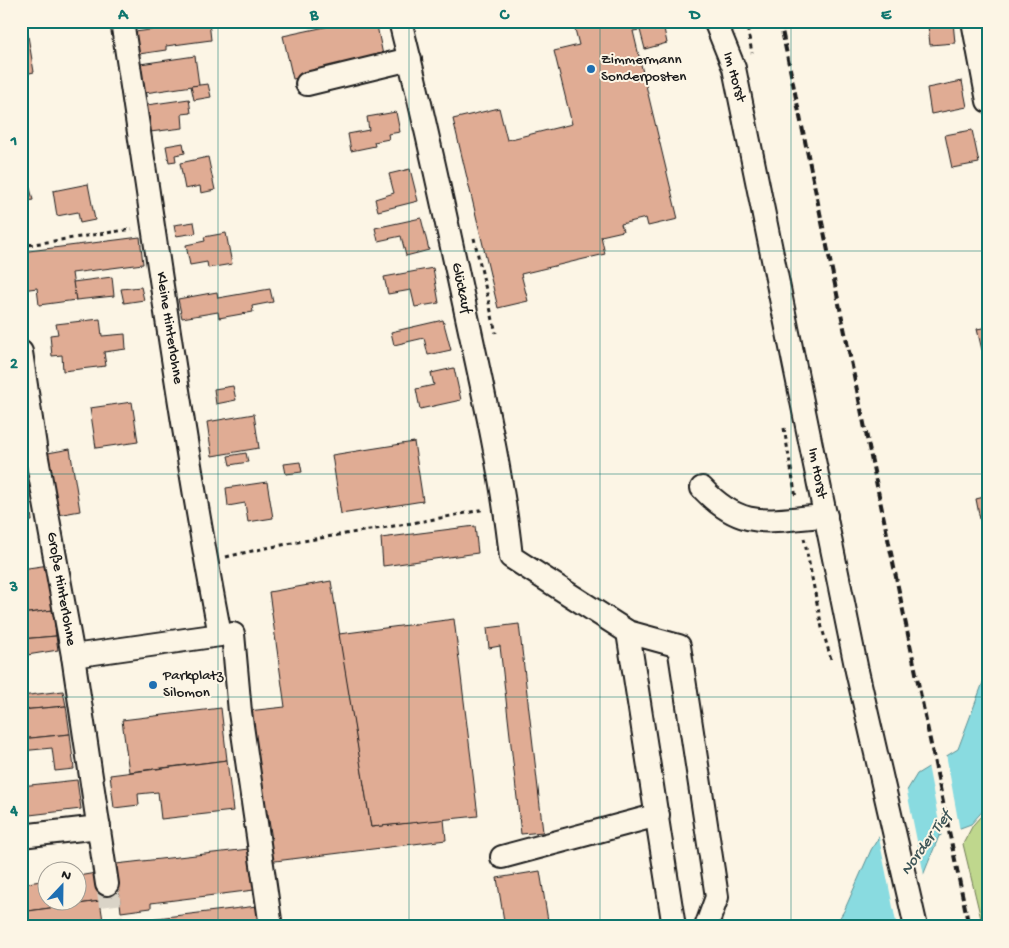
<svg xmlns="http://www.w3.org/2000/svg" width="1009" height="948" font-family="'Gochi Hand',sans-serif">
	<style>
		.green { fill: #bfd78d; stroke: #6e7a54 }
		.water { fill: #89dbe0; stroke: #5d8f92 }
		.pier { fill: #fcf5e5 }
		.building { fill: #e0ac94; stroke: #1c1c1c }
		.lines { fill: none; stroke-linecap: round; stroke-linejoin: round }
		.minor-tunnel { stroke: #dad4c7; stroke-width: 22; stroke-dasharray: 22 11; stroke-linecap: butt }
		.minor-casing { stroke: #1c1c1c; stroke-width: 26 }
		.path { stroke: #1c1c1c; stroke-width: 3; stroke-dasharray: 4 4; stroke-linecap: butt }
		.minor { stroke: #fcf5e5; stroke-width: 22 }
		.rail { stroke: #1c1c1c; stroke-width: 4; stroke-dasharray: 8 4; stroke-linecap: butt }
		.grid { fill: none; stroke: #0f766e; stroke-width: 1; stroke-opacity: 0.55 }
		.poi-dot { fill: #1f6fb2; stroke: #fcf5e5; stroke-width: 2 }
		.labels { text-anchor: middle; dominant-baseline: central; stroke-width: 4; stroke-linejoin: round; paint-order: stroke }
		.poi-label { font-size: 15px; fill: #1c1c1c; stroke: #fcf5e5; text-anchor: start }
		.street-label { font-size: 15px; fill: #1c1c1c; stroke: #fcf5e5 }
		.water-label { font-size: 16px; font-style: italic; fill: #3d5557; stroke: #fcf5e5 }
		.neatline { fill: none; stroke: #0f766e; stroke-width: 2 }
		.grid-label { font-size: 16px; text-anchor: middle; font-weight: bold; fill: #0f766e }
	</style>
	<rect width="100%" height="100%" fill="#fcf5e5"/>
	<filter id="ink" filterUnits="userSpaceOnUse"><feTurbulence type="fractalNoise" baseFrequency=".02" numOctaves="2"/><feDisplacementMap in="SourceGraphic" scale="10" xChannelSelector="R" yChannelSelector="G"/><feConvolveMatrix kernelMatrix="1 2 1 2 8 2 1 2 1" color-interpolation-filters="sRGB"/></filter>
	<g filter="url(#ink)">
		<polygon class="green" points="988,808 988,927 983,927 963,844 973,825"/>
		<polygon class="water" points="988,669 988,805 971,824 939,836 911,905 906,927 834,927 844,911 871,850 917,774 958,749"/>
		<g class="pier">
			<polygon points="946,754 960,831 942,838 928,765"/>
			<polygon points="906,787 925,880 914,906 909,927 897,927 878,833"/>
		</g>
		<g class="building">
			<polygon points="169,21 211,21 169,27"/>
			<polygon points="353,21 376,21 384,60 293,79 283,36"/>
			<polygon points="573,21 671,21 663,24 667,43 645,49 640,30 633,31 678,219 648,226 646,218 621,224 623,231 601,236 605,254 521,274 528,301 498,308 453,119 499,108 507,140 572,124 554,51 579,45"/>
			<polygon points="209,22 211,40 166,46 166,50 139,54 135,32"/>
			<polygon points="953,22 955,43 930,45 928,25"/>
			<polygon points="27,30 34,72 21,75 21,31"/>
			<polygon points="195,56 199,85 145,93 140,64"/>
			<polygon points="962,81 967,107 931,114 927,88"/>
			<polygon points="208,84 211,97 194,100 191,86"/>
			<polygon points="189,99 191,113 182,114 183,128 150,132 147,105"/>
			<polygon points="396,112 400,132 388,134 389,139 374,142 375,146 351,151 348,134 369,130 367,117"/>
			<polygon points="972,130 979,163 952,168 945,135"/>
			<polygon points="183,143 185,153 175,155 176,161 169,162 166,146"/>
			<polygon points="208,157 215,190 201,193 200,186 185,189 180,163"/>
			<polygon points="410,169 418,201 378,211 375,199 394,193 389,174"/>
			<polygon points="88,184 95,220 80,223 78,212 57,216 53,191"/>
			<polygon points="30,188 33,200 21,202 21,190"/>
			<polygon points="421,218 429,250 406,256 401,236 378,241 375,228"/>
			<polygon points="194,222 196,233 176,236 174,225"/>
			<polygon points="226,233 232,264 208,268 207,262 190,265 186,245 205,241 204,237"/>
			<polygon points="140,237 143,264 72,273 76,300 39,305 37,288 22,290 21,252"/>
			<polygon points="433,268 439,303 415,307 411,290 388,294 384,277"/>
			<polygon points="112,277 114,296 76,300 73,282"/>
			<polygon points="141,287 144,300 124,303 121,289"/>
			<polygon points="270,289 273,302 252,306 253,312 219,318 218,312 182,318 178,299 217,292 218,298"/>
			<polygon points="100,319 102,336 125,334 126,349 104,352 106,366 63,371 62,355 52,356 50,335 58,334 56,324"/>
			<polygon points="443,320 451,350 428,355 424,338 394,345 391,332"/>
			<polygon points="988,327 988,349 982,350 977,329"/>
			<polygon points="454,368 461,400 420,409 416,389 434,385 431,373"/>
			<polygon points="233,386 236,400 216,404 214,389"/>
			<polygon points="132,402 138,442 96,448 90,408"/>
			<polygon points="254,414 259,448 212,456 207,422"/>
			<polygon points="414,442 423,501 341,514 332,455"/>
			<polygon points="70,449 80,511 58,515 48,453"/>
			<polygon points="246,453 248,462 230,465 228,456"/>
			<polygon points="300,462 302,472 286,474 284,464"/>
			<polygon points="267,482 273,518 248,522 245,503 228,506 226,488"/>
			<polygon points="28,485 32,521 21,522 21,486"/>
			<polygon points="988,496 988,523 981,524 976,499"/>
			<polygon points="475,526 478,553 383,566 381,538"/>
			<polygon points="49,565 53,610 21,614 21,569"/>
			<polygon points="331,581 371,827 444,819 446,840 267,862 264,841 272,840 268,814 262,814 248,711 285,707 269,592"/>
			<polygon points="53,610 56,636 21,639 21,614"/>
			<polygon points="454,619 478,816 371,827 339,634"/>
			<polygon points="519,624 543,832 521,834 500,646 489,648 487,628"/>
			<polygon points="56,636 58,650 21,656 21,639"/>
			<polygon points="63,691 66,706 21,710 21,696"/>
			<polygon points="66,706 70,734 21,739 21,710"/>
			<polygon points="221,708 227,760 129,772 122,720"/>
			<polygon points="70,734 74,769 55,771 52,748 21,751 21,739"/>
			<polygon points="227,760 233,811 161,819 158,792 138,794 139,805 114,808 110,775"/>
			<polygon points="77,780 81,809 21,816 21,786"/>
			<polygon points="249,849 254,890 151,903 151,908 121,912 116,864"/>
			<polygon points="540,871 549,927 505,927 497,878"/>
			<polygon points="96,873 100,901 21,912 21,884 48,880 48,900 78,900 78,876"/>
			<polygon points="100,901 104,927 21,927 21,912"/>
			<polygon points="257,906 260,927 124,927 124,922"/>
		</g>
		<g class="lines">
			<polyline class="minor-tunnel" points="107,884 113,927"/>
			<defs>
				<g id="minor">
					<path d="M400 21C424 115 444 209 464 303 482 387 502 471 511 557L628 632 679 646 717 897 706 927"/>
					<polyline points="715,21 734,68 857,671 916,927"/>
					<polyline points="973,21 988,101"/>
					<polyline points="307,84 410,59"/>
					<polyline points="21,352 36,453 73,656 107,884"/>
					<path d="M702 488C744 533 771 519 826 516"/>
					<polyline points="628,632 674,927"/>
					<polyline points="233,634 240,712 271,927"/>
					<path d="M73 656 220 635C181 431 154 226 122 21"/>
					<polyline points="21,836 99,827"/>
					<polyline points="502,857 658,815"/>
				</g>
			</defs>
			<use href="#minor" class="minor-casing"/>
			<g class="path">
				<polyline points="746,21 752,53"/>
				<polyline points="474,238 496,333"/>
				<polyline points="21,246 132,229"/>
				<polyline points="784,428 796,498"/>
				<polyline points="804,538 822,628 831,659"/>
				<path d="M226 557C312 536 399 528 485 509"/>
			</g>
			<use href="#minor" class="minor"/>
			<polyline class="rail" points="780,21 969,927"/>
		</g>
	</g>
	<path class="grid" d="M218 21V927M409 21V927M600 21V927M791 21V927M21 251H988M21 474H988M21 697H988"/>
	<g class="poi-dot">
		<circle cx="591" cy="69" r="5"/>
		<circle cx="153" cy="685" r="5"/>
	</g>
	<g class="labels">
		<g class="poi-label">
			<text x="601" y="60">Zimmermann<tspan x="601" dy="17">Sonderposten</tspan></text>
			<text x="163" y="676">Parkplatz<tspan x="163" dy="17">Silomon</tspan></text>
		</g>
		<g class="street-label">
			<text transform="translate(734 77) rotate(74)">Im Horst</text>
			<text transform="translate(461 288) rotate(78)">Glückauf</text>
			<text transform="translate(169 328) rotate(81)">Kleine Hinterlohne</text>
			<text transform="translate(817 473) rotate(79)">Im Horst</text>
			<text transform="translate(61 589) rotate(80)">Große Hinterlohne</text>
		</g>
		<g class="water-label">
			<text transform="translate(927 844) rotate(-54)">Norder Tief</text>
		</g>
	</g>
	<rect width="1009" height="948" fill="none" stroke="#fcf5e5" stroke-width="55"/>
	<g transform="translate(62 886) rotate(22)"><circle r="24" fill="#fcf5e5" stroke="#a29e95"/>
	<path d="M0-4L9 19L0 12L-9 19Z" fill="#1f6fb2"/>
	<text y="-8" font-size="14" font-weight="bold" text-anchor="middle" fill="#1c1c1c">N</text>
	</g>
	<rect x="28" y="28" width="954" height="892" class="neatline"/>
	<g class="grid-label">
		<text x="123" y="19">A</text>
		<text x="314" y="19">B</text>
		<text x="504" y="19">C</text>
		<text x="695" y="19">D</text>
		<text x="886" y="19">E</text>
		<text x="14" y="145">1</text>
		<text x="14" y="368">2</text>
		<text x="14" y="591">3</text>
		<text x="14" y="815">4</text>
	</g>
</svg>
